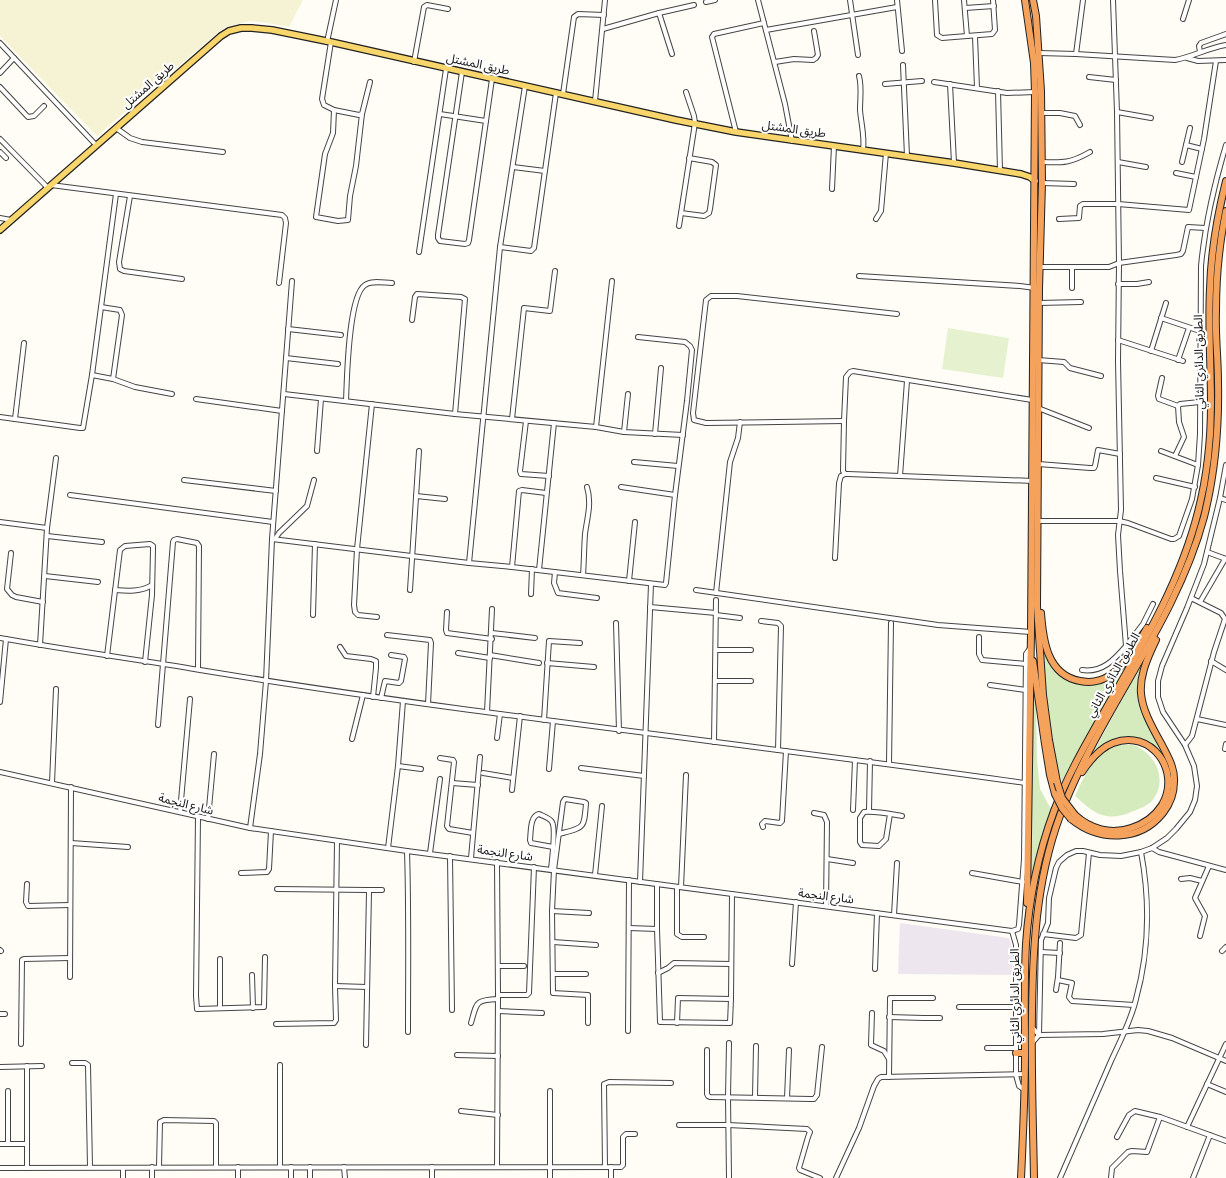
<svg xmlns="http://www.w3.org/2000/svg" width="1226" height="1178" font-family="'Crimson Pro','Noto Sans Arabic',serif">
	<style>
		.industrial { fill: #eee6ef }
		.farmland { fill: #f6f3d4 }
		.green { fill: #d5ebbd }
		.pitch { fill: #e6f2cf }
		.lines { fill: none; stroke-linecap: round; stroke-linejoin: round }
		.minor-casing { stroke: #444; stroke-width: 6 }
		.major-casing { stroke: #222; stroke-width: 8 }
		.highway-casing { stroke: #222; stroke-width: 8 }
		.minor { stroke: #fff; stroke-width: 4 }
		.major { stroke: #f9d66b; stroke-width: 5.5 }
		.highway { stroke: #f5a25d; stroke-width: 6 }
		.highway-bridge-casing { stroke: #222; stroke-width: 8; stroke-linecap: butt }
		.highway-bridge { stroke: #f5a25d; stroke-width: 6 }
		.labels { text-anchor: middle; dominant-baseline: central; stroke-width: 4; stroke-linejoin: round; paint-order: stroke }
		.street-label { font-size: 12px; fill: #111; stroke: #fff }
	</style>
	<rect width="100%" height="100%" fill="#fffdf5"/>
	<polygon class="industrial" points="900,923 1009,938 1013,951 1012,975 898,974"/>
	<polygon class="farmland" points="0,0 303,0 289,27 267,23 250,21 223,28 97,136 0,36"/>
	<g class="green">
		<path d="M1041 636C1048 657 1053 680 1079 683 1083 684 1090 685 1094 683 1106 677 1118 667 1129 659L1131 660 1103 706 1062 783C1048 736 1045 685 1041 636Z"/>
		<polygon points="1144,662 1138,696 1142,711 1160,751 1147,742 1114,740 1089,760 1134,678"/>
		<polygon points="1033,675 1036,706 1037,759 1040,789 1051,809 1031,879 1031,798"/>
		<path d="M1118 745C1124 745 1131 744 1136 746 1158 756 1168 783 1151 802 1145 807 1136 810 1129 813 1119 817 1106 818 1097 813 1089 809 1082 802 1075 796 1085 775 1094 753 1118 745Z"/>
	</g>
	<polygon class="pitch" points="948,328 1009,338 1003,378 942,369"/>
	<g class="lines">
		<defs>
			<g id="minor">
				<polyline points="758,0 785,104 792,141"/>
				<polyline points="850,0 858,55"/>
				<polyline points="897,0 902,51"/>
				<polyline points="935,0 937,35 942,38 992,34 995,30 993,0"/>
				<polyline points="964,0 967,36"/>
				<polyline points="706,2 715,0"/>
				<polyline points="965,8 994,6"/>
				<polyline points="659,13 672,54"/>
				<polyline points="1183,19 1189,0"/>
				<polyline points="603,29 659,13 694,5"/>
				<polyline points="766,30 897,7"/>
				<polyline points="975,36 977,88"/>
				<polyline points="327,42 336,0"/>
				<polyline points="331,42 322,99 324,105 334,110 359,115 362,114 370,82"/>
				<polyline points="0,43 96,145"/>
				<polyline points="1200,52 1199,46 1201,43 1226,34"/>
				<path d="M1039 53 1076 54 1175 60C1192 57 1208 48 1226 45"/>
				<polyline points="1076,54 1083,0"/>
				<polyline points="1187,58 1198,61 1226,60"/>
				<polyline points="414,62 424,7 427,5 448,9"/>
				<polyline points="775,62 794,59 813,60 816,58 818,55 814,31"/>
				<polyline points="903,65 907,156"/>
				<polyline points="462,72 438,235 438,238 440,241 465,244 468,243 469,240 492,79"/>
				<polyline points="0,73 14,58"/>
				<path d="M859 76C862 87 860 98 860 110 861 123 865 137 863 150"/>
				<polyline points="1089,77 1116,80"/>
				<polyline points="934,82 1007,93 1035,92"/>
				<polyline points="885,84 922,81"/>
				<polyline points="950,84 954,163"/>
				<polyline points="0,87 28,117 34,116 44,106"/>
				<polyline points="998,91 1000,171"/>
				<polyline points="563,94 574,17 578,14 604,15"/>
				<polyline points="595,101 605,0"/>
				<polyline points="334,110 333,133 325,154 316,217 338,221 348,220 350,196 356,166 362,114"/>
				<polyline points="1117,112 1151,118"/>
				<polyline points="1041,113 1060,113 1075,116 1080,125"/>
				<polyline points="440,114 486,121"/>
				<polyline points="116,128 130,138 142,142 223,152"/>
				<polyline points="736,132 712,37 714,34 764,23"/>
				<polyline points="0,139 48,188"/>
				<polyline points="1186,145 1190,128"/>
				<polyline points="0,152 6,158"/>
				<path d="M1042 162C1063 163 1071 163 1090 152"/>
				<polyline points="1118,162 1146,167"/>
				<polyline points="1182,162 1186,145 1202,149"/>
				<polyline points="513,167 545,171"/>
				<polyline points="1176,173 1196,177"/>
				<polyline points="1042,183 1074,184"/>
				<polyline points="51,185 282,215 285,218 286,223 279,283"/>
				<polyline points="832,189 834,146"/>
				<polyline points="130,196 119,262 120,269 124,271 182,279"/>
				<polyline points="681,213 704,216 709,213 710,209 716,165 712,162 689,158"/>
				<polyline points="0,218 11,220"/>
				<polyline points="876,219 881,211 886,153"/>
				<polyline points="1059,219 1079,218 1080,206 1083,204 1118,204 1189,210 1204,139 1216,61"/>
				<polyline points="679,226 695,123 694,116 686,92"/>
				<polyline points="500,247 531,251 534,248 556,93"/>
				<polyline points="419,252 446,69"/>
				<polyline points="1040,267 1109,267 1119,263 1176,255 1181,254 1183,251 1188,227 1205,228"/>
				<polyline points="1072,267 1072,288"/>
				<polyline points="859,276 1020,286 1035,288"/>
				<polyline points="1118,284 1137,284 1149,282"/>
				<polyline points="1039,303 1081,302"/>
				<polyline points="101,307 120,310 122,315 113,379"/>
				<polyline points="1161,318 1200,331"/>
				<polyline points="412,320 415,297 417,294 461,297 465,299 455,414"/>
				<polyline points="288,329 341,335"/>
				<polyline points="1118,340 1183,361"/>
				<polyline points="1151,351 1166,303"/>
				<polyline points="286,358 338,364"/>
				<polyline points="1038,360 1064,362 1070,368 1101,376"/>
				<polyline points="1178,360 1189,328"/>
				<polyline points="92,375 113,379 135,387 172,394"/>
				<polyline points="1162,378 1158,396 1159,399 1178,406"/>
				<polyline points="284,394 455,414 596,427 624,432 683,435"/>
				<polyline points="196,399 282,411"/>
				<polyline points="1032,400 853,371 850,372 846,377 844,421 843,471 845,474 848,474 1033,481"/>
				<path d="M346 401C347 380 348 296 365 285 372 280 384 283 392 283"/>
				<polyline points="372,404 357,549 354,605 355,612 358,615 377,617"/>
				<polyline points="1038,408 1089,428"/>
				<polyline points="0,417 80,428 83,428 92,375 116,194"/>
				<polyline points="15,419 24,343"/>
				<polyline points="512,419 524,308 550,311 555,271"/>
				<polyline points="526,421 520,471 521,474 549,476"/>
				<polyline points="844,421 706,423 694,420 693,413 706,300 711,296 737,296 897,314"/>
				<polyline points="596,427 612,281"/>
				<polyline points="624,432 628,394"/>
				<polyline points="655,434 661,368"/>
				<polyline points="317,451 321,399"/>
				<polyline points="1161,451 1198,465"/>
				<polyline points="1175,456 1184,437 1179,422 1178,406 1180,404 1200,402"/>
				<polyline points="634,462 678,466"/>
				<polyline points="1038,464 1090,468 1094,468 1095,466 1098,450 1120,454"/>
				<polyline points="900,476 907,381"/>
				<polyline points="1156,478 1195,487"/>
				<polyline points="184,480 276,491"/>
				<polyline points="621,487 675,495"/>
				<polyline points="70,495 273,522"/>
				<polyline points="416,496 445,499"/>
				<polyline points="1220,498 1226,500"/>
				<path d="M1037 521H1119L1128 523 1171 539H1174L1179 536 1192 499 1198 465 1200 434 1201 266C1205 224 1214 185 1226 145"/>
				<polyline points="0,522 47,528"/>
				<polyline points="47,536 102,542"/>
				<polyline points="272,539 469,563 512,567 665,585 666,583 675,495 687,401 692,350 690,346 685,342 638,337"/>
				<polyline points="275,539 279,533 307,506 314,480"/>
				<polyline points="1207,552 1226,559"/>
				<polyline points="11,553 7,589 12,595 16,597 43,602"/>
				<polyline points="835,558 839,483 841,476 845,474"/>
				<polyline points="469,563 500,247 525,86"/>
				<polyline points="512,567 519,491 522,490 546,493"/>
				<polyline points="539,570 554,423"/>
				<polyline points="555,572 554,583 558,593 597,598"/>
				<path d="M583 575C584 562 584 548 585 534 587 518 592 504 587 487"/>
				<polyline points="45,576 98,582"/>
				<polyline points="629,581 635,522"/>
				<path d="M115 590C128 591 141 592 152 585"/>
				<polyline points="410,590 419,451"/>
				<polyline points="696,590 938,625 1031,632"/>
				<polyline points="716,593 730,462 738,438 740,422"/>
				<polyline points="531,594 532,569"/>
				<polyline points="1200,602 1225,559"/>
				<polyline points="650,607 716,613"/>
				<polyline points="447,612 446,630 447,633 492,639"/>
				<polyline points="313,615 315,544"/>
				<polyline points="716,615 740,618"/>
				<polyline points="761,621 778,623 781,626 778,750"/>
				<polyline points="616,623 619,731"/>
				<polyline points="492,633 535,638"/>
				<polyline points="387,635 430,640 431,643 428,704"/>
				<polyline points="979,637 979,654 982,660 1026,664"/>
				<path d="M0 638C67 650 134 659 200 670 474 715 750 744 1025 783"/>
				<polyline points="40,645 47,528 56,458"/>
				<polyline points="1126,646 1143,624 1153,604"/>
				<polyline points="340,647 346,656 371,659 376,661 376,668 373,697"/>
				<polyline points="716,650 751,650"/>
				<polyline points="458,653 490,658"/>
				<polyline points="490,655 539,663"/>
				<polyline points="107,656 120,550 125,546 150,544 153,546 153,549 152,595 145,662"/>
				<polyline points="1211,661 1226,670"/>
				<polyline points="547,663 594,667"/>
				<path d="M1082 670C1102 673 1114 660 1126 646L1120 571 1118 535 1121 510 1118 361 1119 263 1117 112 1113 0"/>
				<polyline points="715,681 751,681"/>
				<polyline points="990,685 1026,690"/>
				<polyline points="381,698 385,681 399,683 401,681 405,659 404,657 391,655"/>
				<polyline points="0,702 6,639"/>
				<polyline points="487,712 492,609"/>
				<polyline points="1197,719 1226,725"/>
				<polyline points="544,720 549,641 580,643"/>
				<polyline points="158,725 173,542 174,540 177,539 197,543 199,546 198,669"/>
				<polyline points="497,738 500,714"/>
				<polyline points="352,739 363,695"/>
				<polyline points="714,742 716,600"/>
				<polyline points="1185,745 1192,736 1214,652 1225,619 1221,613 1191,598"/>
				<polyline points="1225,749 1226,744"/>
				<polyline points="440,758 453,760 454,762 447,826 449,829 473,833"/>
				<polyline points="889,764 891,623"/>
				<polyline points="398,766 421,769"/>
				<polyline points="581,768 644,776"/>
				<polyline points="549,769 553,721"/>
				<polyline points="0,772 250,828 407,851 1012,931 1018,929 1019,925 1024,859 1026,654 1031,647"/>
				<polyline points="483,773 513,778"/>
				<polyline points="52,783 56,689"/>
				<polyline points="452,783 478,785"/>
				<polyline points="512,790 520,716"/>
				<polyline points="853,810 855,760"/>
				<polyline points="869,811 870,761"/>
				<polyline points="180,812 190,699"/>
				<polyline points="814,813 824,815 827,822 826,906"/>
				<path d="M890 814 886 839 879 846 862 845 860 842V818L864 812C876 811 890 814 902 816"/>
				<polyline points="198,817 196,996 197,1009 264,1007 265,957"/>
				<polyline points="208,819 214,754"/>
				<polyline points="763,827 762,824 765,821 780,823 782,821 786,751"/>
				<polyline points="250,828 260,754 266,681 272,539 292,281"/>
				<path d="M559 834C585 827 584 829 586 803L584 802 565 799 563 802 554 870 552 911 553 993 588 995V1023"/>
				<polyline points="71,843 128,847"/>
				<polyline points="388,848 398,766 403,701"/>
				<polyline points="1152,848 1159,852 1226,870"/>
				<path d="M407 851C409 911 408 971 408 1032"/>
				<polyline points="430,853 440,779"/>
				<polyline points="450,856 452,1010"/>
				<polyline points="471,858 480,757"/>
				<polyline points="827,859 853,863"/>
				<polyline points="497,862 498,995 497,1167"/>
				<path d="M551 869C552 860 556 828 552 822 550 818 543 816 539 814 530 816 531 831 530 840L531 843 553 847"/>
				<polyline points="241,873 267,872 269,869 271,831"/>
				<polyline points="972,873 1023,882"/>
				<polyline points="595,875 602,806"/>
				<polyline points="1181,879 1190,878 1202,881"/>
				<polyline points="640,882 651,584"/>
				<polyline points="27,884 26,902 28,906 70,905"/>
				<polyline points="657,884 657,929 660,1022 730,1023 731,999 732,894"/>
				<polyline points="677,887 677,934 682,937 704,937"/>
				<polyline points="681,887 686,775"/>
				<polyline points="277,889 368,890 369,892 366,1045"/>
				<polyline points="368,890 382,890"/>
				<polyline points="552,911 589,913"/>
				<polyline points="894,915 897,863"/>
				<polyline points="629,928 657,929"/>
				<polyline points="1012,931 1016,945 1016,1075 1019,1086 1025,1090"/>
				<polyline points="1043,934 1076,938 1081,935 1089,853"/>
				<polyline points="1200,936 1205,916 1195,898 1209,866"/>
				<polyline points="553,942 596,945"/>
				<polyline points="0,950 1,951"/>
				<polyline points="1222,951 1226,947"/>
				<polyline points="1041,952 1060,953"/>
				<polyline points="792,964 796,902"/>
				<polyline points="498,966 524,966"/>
				<polyline points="875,969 877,913"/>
				<polyline points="658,973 668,968 674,963 731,964"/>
				<polyline points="553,974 586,974"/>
				<polyline points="252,975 253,1008"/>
				<polyline points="70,977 71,787"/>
				<polyline points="1058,980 1072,983 1069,997 1072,1001 1134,1005"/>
				<polyline points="335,986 367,987"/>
				<polyline points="1056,990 1058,977 1060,943"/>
				<polyline points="498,995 527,995 529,993 534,867"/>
				<polyline points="959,1007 1016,1007"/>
				<polyline points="220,1008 220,959"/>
				<polyline points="498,1011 542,1013"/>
				<polyline points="872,1013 871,1045 884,1051 889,1059"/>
				<polyline points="0,1014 5,1014"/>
				<polyline points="889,1017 924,1018 940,1018"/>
				<path d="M471 1023C477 1002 475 1000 498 999"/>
				<polyline points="677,1023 678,998 731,999"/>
				<polyline points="276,1024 334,1023 336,1020 335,986 337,841"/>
				<polyline points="1032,1027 1039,1035 1103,1034 1138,1030 1148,1031 1172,1038 1226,1061"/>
				<polyline points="628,1031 629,880"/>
				<polyline points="1032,1043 1039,1035 1041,940 1048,923 1049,898 1056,868 1059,862 1067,855 1076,851 1083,851 1100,855 1121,856 1141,852 1152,848 1167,838 1176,829 1190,812 1195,800 1197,786 1194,766 1185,745 1163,712 1158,697 1158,681 1162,666 1187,608 1204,564 1220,498 1226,465"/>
				<polyline points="21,1044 22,960 24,959 70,958"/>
				<polyline points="987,1048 1016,1048"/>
				<polyline points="707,1050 707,1094 708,1096 710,1097 811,1099 814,1099 817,1095 822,1047"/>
				<polyline points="457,1055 498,1056"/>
				<polyline points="72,1063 85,1063 88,1065 90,1167"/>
				<polyline points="280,1065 280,1167"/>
				<polyline points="0,1067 42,1066"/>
				<polyline points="889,1077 890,998 933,998"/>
				<polyline points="1207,1084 1226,1092"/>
				<polyline points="550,1091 550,1178"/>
				<polyline points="755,1097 756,1046"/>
				<polyline points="787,1098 789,1050"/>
				<polyline points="461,1111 498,1115"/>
				<polyline points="679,1125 728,1125 807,1129 810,1132 808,1137 799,1168 800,1170 820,1178"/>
				<polyline points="1187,1127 1226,1044"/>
				<polyline points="1117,1137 1129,1115 1135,1111 1160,1117 1226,1141"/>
				<polyline points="0,1144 27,1144"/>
				<polyline points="8,1144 8,1091"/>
				<polyline points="152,1167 152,1178"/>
				<polyline points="159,1167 160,1122 164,1120 214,1121 216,1123 216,1167"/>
				<polyline points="238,1167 238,1178"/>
				<polyline points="310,1167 310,1178"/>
				<polyline points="344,1167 345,1178"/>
				<polyline points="605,1167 604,1084 609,1082 671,1083"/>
				<polyline points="611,1167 611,1178"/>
				<polyline points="0,1168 621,1167 623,1165 623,1137 626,1134 635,1134"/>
				<polyline points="27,1168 27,1066"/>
				<polyline points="123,1178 123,1168"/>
				<polyline points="291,1178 291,1167"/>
				<polyline points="432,1178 432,1167"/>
				<polyline points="729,1178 728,1097 729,1043"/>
				<polyline points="836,1178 859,1128 874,1086 878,1079 881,1077 1025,1074"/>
				<path d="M1060 1178C1077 1139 1094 1100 1111 1061 1120 1041 1131 1021 1136 999 1149 952 1150 900 1141 852"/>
				<polyline points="1111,1178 1112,1168 1128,1152 1132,1151 1147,1152 1160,1117"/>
				<polyline points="1193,1178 1210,1135"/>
			</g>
			<polyline id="major" points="0,230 221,36 229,31 241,28 252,28 272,30 331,42 676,120 736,132 954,163 1021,174 1030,177 1035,181"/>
			<g id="highway">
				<polyline points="1025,0 1034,63 1035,92 1031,632 1027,903"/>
				<polyline points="1033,0 1036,16 1041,91 1042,183 1039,289 1037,606 1043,695 1049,740 1057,782"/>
				<path d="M1041 613C1043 640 1047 675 1080 681 1090 683 1101 681 1109 676 1126 665 1138 644 1147 628"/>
				<polyline points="1033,661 1045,744 1050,775 1055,794"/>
				<path d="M1075 815C1090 829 1111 835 1131 828 1144 824 1155 816 1162 805 1182 771 1151 728 1113 743 1100 748 1090 760 1082 772"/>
				<path d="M1071 819C1099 842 1140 842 1163 813 1170 804 1174 793 1174 782 1175 768 1168 757 1162 745 1137 701 1133 687 1156 640"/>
				<polyline points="1016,1053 1025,1053"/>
				<path d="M1021 1178C1023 1136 1025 1095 1025 1053 1025 1017 1024 980 1026 944 1029 899 1038 854 1054 811 1066 779 1083 749 1100 719 1138 652 1179 587 1198 512 1207 477 1211 440 1211 404 1211 365 1208 327 1210 289 1211 252 1217 217 1226 181"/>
				<path d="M1034 1178C1033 1122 1031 1067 1032 1011 1033 940 1037 870 1065 803 1105 704 1176 621 1204 517 1215 473 1219 427 1218 382 1218 358 1215 335 1216 311 1216 277 1219 244 1226 211"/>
			</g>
		</defs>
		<use href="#minor" class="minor-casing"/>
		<use href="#major" class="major-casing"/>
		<use href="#highway" class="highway-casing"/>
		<use href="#minor" class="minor"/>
		<use href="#major" class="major"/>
		<use href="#highway" class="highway"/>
		<defs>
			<g id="highway-bridge">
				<polyline points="1057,782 1062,798 1075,815"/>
				<polyline points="1055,794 1062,808 1071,819"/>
			</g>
		</defs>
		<use href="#highway-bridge" class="highway-bridge-casing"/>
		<use href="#highway-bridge" class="highway-bridge"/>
	</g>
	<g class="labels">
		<g class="street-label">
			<text transform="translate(478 64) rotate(12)">طريق المشتل</text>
			<text transform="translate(148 85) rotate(-41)">طريق المشتل</text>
			<text transform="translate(794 129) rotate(8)">طريق المشتل</text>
			<text transform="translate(1199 362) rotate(-91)">الطريق الدائري الثاني</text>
			<text transform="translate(1113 675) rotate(-60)">الطريق الدائري الثاني</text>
			<text transform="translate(186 804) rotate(14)">شارع النجمة</text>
			<text transform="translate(505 853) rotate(8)">شارع النجمة</text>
			<text transform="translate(826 896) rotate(7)">شارع النجمة</text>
			<text transform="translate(1015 996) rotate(-90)">الطريق الدائري الثاني</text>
		</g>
	</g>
</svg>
